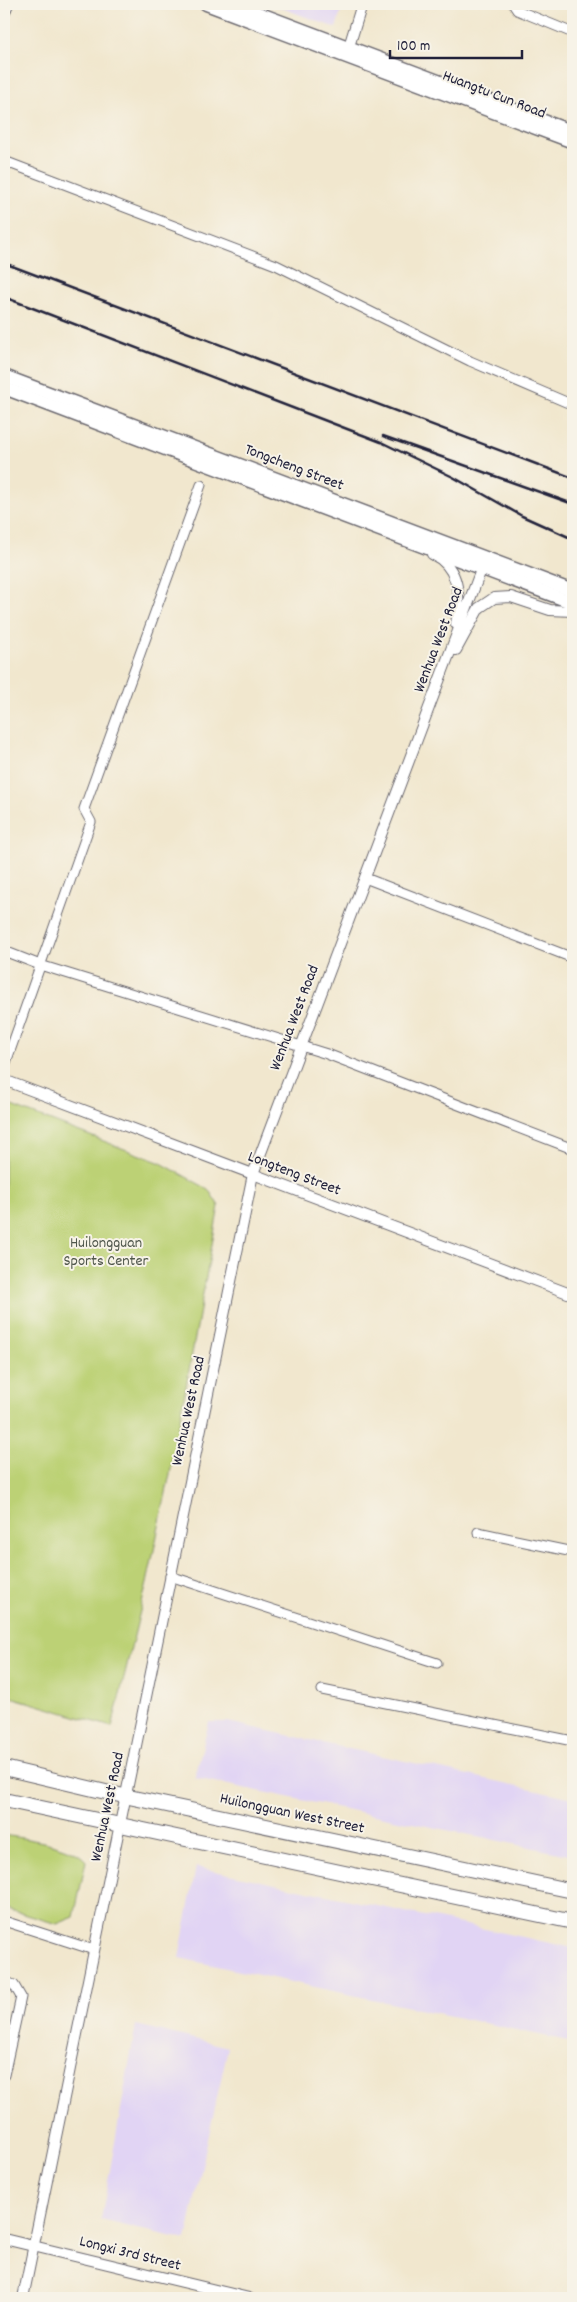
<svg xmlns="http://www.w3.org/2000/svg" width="577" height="2302" font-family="Dekko,sans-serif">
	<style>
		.built { fill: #e1d4f4 }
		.green { fill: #bcd175; stroke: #6f7a58 }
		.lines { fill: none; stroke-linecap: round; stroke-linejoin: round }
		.minor-casing { stroke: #6a676e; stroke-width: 11 }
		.tertiary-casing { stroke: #6a676e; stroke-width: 12 }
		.secondary-casing { stroke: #6a676e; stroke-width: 15 }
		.primary-casing { stroke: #6a676e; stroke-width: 16 }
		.minor { stroke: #fff; stroke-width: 9 }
		.tertiary { stroke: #fff; stroke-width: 10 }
		.secondary { stroke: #fff; stroke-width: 12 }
		.primary { stroke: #fff; stroke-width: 14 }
		.rail { stroke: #22223b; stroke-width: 2.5 }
		.labels { text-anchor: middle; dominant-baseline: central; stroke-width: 4; stroke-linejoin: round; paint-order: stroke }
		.street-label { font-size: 16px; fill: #22223b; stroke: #f7f3e8 }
		.park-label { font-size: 16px; fill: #50574c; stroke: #f7f3e8 }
	</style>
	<rect width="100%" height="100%" fill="#f7f3e8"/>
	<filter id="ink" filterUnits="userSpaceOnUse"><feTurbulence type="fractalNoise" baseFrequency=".02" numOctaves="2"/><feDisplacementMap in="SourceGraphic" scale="10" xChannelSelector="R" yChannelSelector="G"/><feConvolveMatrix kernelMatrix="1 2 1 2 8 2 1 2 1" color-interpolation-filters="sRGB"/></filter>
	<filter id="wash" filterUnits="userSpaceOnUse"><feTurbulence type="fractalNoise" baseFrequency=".0096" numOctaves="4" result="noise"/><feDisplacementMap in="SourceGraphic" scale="20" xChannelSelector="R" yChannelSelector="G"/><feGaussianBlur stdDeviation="1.12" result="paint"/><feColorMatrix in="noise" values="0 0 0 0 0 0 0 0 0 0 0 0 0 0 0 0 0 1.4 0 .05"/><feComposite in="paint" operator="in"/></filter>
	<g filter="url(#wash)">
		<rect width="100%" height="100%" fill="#f1e7ce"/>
		<g class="built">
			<polygon points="271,4 343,4 336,28"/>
			<polygon points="209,1722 228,1722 573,1798 573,1856 195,1778"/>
			<polygon points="196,1867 573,1948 573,2042 179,1958"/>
			<polygon points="136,2025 228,2047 186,2240 101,2220"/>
		</g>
		<g class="green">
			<polygon points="4,1103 161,1163 208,1189 219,1206 171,1469 149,1574 112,1727 4,1695"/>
			<path d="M4 1835C25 1839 73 1844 86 1861L74 1917 57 1924 4 1908Z"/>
		</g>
	</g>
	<g filter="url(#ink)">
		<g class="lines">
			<defs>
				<g id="minor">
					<polyline points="513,4 517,10 573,33"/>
					<polyline points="4,161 276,265 470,361 573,405"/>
					<polyline points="365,878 573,958"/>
					<polyline points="4,951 40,965 327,1054 573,1149"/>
					<polyline points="4,1068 91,822 84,809 201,485"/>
					<polyline points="478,1532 573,1552"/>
					<polyline points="170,1576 437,1663"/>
					<polyline points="322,1690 573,1741"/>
					<polyline points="4,1921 94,1950"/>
					<polyline points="4,1981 14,1985 21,1997 4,2075"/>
				</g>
				<g id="tertiary">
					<polyline points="4,14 8,4"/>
					<polyline points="347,53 362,4"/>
					<path d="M432 554C460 567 461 597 456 624"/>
					<polyline points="456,650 479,608 494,598 511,597 550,610 573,611"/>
					<polyline points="4,1080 573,1295"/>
					<polyline points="4,2239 249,2298"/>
					<polyline points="23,2298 253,1174 484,562"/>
				</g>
				<g id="secondary">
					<polyline points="206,4 573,142"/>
					<polyline points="234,4 573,132"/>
					<polyline points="4,376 573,591"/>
					<polyline points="4,388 573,603"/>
				</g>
				<g id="primary">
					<polyline points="4,1768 110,1793 573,1891"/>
					<polyline points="4,1800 573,1922"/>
				</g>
			</defs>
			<use href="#minor" class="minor-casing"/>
			<use href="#tertiary" class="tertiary-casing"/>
			<use href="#secondary" class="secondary-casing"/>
			<use href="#primary" class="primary-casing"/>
			<use href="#minor" class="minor"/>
			<use href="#tertiary" class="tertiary"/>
			<use href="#secondary" class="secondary"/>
			<use href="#primary" class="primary"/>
			<g class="rail">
				<polyline points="4,263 573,478"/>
				<polyline points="4,297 381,442 453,477 522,516 573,539"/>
				<polyline points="383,436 573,504"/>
			</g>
		</g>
	</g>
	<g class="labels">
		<g class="street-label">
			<text transform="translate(494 95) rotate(21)">Huangtu Cun Road</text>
			<text transform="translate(294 468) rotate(21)">Tongcheng Street</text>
			<text transform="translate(439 640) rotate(-69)">Wenhua West Road</text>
			<text transform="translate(295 1018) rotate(-69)">Wenhua West Road</text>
			<text transform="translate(294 1174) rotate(21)">Longteng Street</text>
			<text transform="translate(189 1411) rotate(-78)">Wenhua West Road</text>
			<text transform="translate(108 1807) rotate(-78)">Wenhua West Road</text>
			<text transform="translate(292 1814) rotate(12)">Huilongguan West Street</text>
			<text transform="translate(130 2254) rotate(14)">Longxi 3rd Street</text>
		</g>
		<g class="park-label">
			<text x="106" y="1243">Huilongguan<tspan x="106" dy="18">Sports Center</tspan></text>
		</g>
	</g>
	<rect width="577" height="2302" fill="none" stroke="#f7f3e8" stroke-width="20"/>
	<path d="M390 50v8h132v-8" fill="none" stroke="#22223b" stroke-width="2.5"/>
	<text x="397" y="50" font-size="15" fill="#22223b" stroke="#f7f3e8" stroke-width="4" paint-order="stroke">100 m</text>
</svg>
